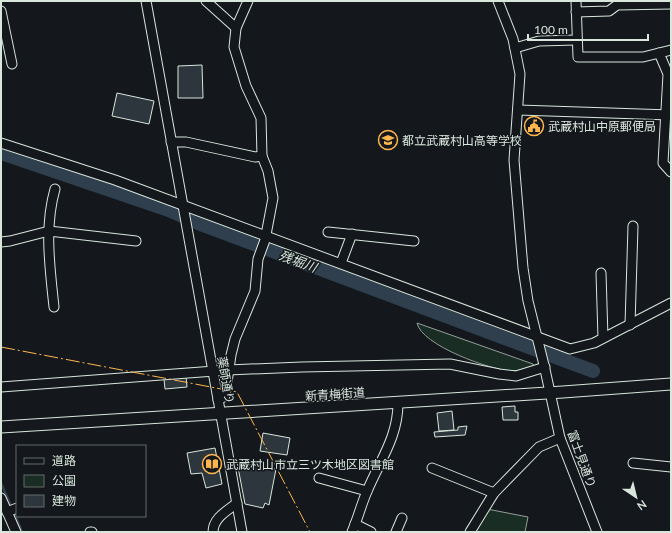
<svg xmlns="http://www.w3.org/2000/svg" width="672" height="533" font-family="Lato,'Noto Sans JP',sans-serif">
	<style>
		.green { fill: #1a2d24; stroke: #939e99 }
		.lines { fill: none; stroke-linecap: round; stroke-linejoin: round }
		.stream { stroke: #2f3f4d; stroke-width: 2.5 }
		.river { stroke: #2f3f4d; stroke-width: 14 }
		.building { fill: #2c363c; stroke: #d8e6dc }
		.minor-casing { stroke: #d8e6dc; stroke-width: 11 }
		.major-casing { stroke: #d8e6dc; stroke-width: 13 }
		.minor { stroke: #14181c; stroke-width: 9 }
		.major { stroke: #14181c; stroke-width: 11 }
		.power { stroke: #ffb74d; stroke-width: 1; stroke-dasharray: 14 3 2 3; stroke-linecap: butt }
		.labels { text-anchor: middle; dominant-baseline: central; stroke-width: 3; stroke-linejoin: round; paint-order: stroke }
		.poi-label { font-size: 12px; fill: #d8e6dc; stroke: #14181c; text-anchor: start }
		.street-label { font-size: 12px; fill: #d8e6dc; stroke: #14181c }
		.water-label { font-size: 13px; font-style: italic; fill: #d8e6dc; stroke: #14181c }
	</style>
	<rect width="100%" height="100%" fill="#14181c"/>
	<g class="green">
		<path d="M417 323 533 364 534 366C527 368 519 371 513 371 492 371 421 345 417 323Z"/>
		<polygon points="487,509 528,517 525,532 473,532"/>
	</g>
	<g class="lines">
		<g class="stream">
			<polyline points="1,483 12,508"/>
			<polyline points="14,512 22,532"/>
		</g>
		<polyline class="river" points="1,153 169,210 203,225 593,371"/>
	</g>
	<g class="building">
		<polygon points="202,65 203,98 178,98 178,66"/>
		<polygon points="117,93 154,101 149,124 112,116"/>
		<polygon points="528,119 542,120 540,131 527,129"/>
		<polygon points="186,376 187,387 165,389 164,379"/>
		<polygon points="515,406 515,412 518,412 518,420 503,420 502,407"/>
		<polygon points="452,411 454,430 439,431 437,413"/>
		<polygon points="467,426 465,435 435,437 434,432 458,430 458,427"/>
		<polygon points="263,433 290,438 287,455 260,451"/>
		<polygon points="215,448 222,484 206,488 202,473 191,474 187,453"/>
		<polygon points="237,462 276,469 269,505 265,503 263,508 245,504"/>
	</g>
	<g class="lines">
		<defs>
			<g id="minor">
				<polyline points="146,1 242,532"/>
				<polyline points="206,1 236,28"/>
				<polyline points="498,1 513,39 520,74 514,160 523,268 528,301 544,365 560,438 597,532"/>
				<polyline points="576,1 578,57 643,57 671,50"/>
				<polyline points="1,11 12,64"/>
				<polyline points="576,12 609,11 617,5 671,4"/>
				<polyline points="515,48 539,41 576,40"/>
				<polyline points="659,53 668,74 663,163 671,172"/>
				<polyline points="518,110 671,115"/>
				<polyline points="171,142 186,142 255,157 262,156"/>
				<polyline points="1,143 115,180 570,349 594,343 671,303"/>
				<polyline points="328,232 414,241"/>
				<polyline points="1,242 10,241 49,231 136,241"/>
				<polyline points="341,263 352,234"/>
				<polyline points="601,273 603,338"/>
				<path d="M54 307C50 269 44 227 55 189"/>
				<polyline points="630,325 633,226"/>
				<polyline points="1,387 228,370 302,367 450,364 499,374 516,376 545,367"/>
				<polyline points="218,400 225,396 231,355 235,339 255,291 258,259 265,240 273,198 268,171 262,156 261,118 246,86 234,47 236,28 248,1"/>
				<polyline points="633,463 671,467"/>
				<polyline points="432,468 494,493"/>
				<polyline points="319,478 367,491"/>
				<polyline points="1,498 16,532"/>
				<polyline points="7,512 17,508"/>
				<polyline points="355,524 371,532"/>
				<polyline points="90,532 92,532"/>
				<path d="M213 532C213 518 227 511 237 503"/>
				<path d="M352 532C358 518 362 502 368 489 381 459 398 436 398 403"/>
				<polyline points="396,532 402,518"/>
				<polyline points="470,532 494,493 539,447 560,438"/>
			</g>
			<polyline id="major" points="1,427 563,392 671,384"/>
		</defs>
		<use href="#minor" class="minor-casing"/>
		<use href="#major" class="major-casing"/>
		<use href="#minor" class="minor"/>
		<use href="#major" class="major"/>
		<polyline class="power" points="1,347 237,392 310,532"/>
	</g>
	<defs>
		<symbol id="civic-ring" viewBox="-11 -11 22 22"><circle r="9.5" fill="#14181c" stroke="#ffb74d" stroke-width="1.5"/><path d="M-.6-6.5H3V-4.5H.6V-3L4-1V1h2V6H-6V1h2V-1L-.6-3ZM-1.2 2.5V6h2.4V2.5Z" fill="#ffb74d"/></symbol>
		<symbol id="school-ring" viewBox="-11 -11 22 22"><circle r="9.5" fill="#14181c" stroke="#ffb74d" stroke-width="1.5"/><path d="M0-5L7-2L0 1L-7-2ZM-4 1L0 2.5L4 1V4Q0 6-4 4Z" fill="#ffb74d"/></symbol>
		<symbol id="library-ring" viewBox="-11 -11 22 22"><circle r="9.5" fill="#14181c" stroke="#ffb74d" stroke-width="1.5"/><path d="M-6-4Q-3-5.5-.7-3.5V5Q-3 3-6 4ZM6-4Q3-5.5 .7-3.5V5Q3 3 6 4Z" fill="#ffb74d"/></symbol>
	</defs>
	<g fill-rule="evenodd">
		<use href="#civic-ring" x="523" y="115" width="22" height="22"/>
		<use href="#school-ring" x="377" y="129" width="22" height="22"/>
		<use href="#library-ring" x="201" y="453" width="22" height="22"/>
	</g>
	<g class="labels">
		<g class="poi-label">
			<text x="548" y="126">武蔵村山中原郵便局</text>
			<text x="402" y="140">都立武蔵村山高等学校</text>
			<text x="226" y="464">武蔵村山市立三ツ木地区図書館</text>
		</g>
		<g class="street-label">
			<text transform="translate(226 380) rotate(80)">薬師通り</text>
			<text transform="translate(335 394) rotate(-4)">新青梅街道</text>
			<text transform="translate(582 459) rotate(70)">富士見通り</text>
		</g>
		<g class="water-label">
			<text transform="translate(298 261) rotate(20)">残堀川</text>
		</g>
	</g>
	<rect width="672" height="533" fill="none" stroke="#d8e6dc" stroke-width="4"/>
	<rect x="16" y="445" width="130" height="72" fill="#14181c" stroke="#626a69"/>
	<rect x="24" y="458" width="20" height="6" fill="#14181c" stroke="#626a69"/>
	<text x="52" y="465" font-size="12" fill="#d8e6dc">道路</text>
	<rect x="24" y="475" width="20" height="12" fill="#1a2d24" stroke="#626a69"/>
	<text x="52" y="485" font-size="12" fill="#d8e6dc">公園</text>
	<rect x="24" y="495" width="20" height="12" fill="#2c363c" stroke="#626a69"/>
	<text x="52" y="505" font-size="12" fill="#d8e6dc">建物</text>
	<g transform="translate(636 497) rotate(145)" stroke="#14181c" stroke-width="3" paint-order="stroke">
	<path d="M0-3L7 15L0 10L-7 15Z" fill="#d8e6dc"/>
	<text y="-6" font-size="11" font-weight="bold" text-anchor="middle" fill="#d8e6dc">N</text>
	</g>
	<path d="M528 34v6h120v-6" fill="none" stroke="#d8e6dc" stroke-width="2"/>
	<text x="534" y="34" font-size="12" fill="#d8e6dc" stroke="#14181c" stroke-width="3" paint-order="stroke">100 m</text>
</svg>
